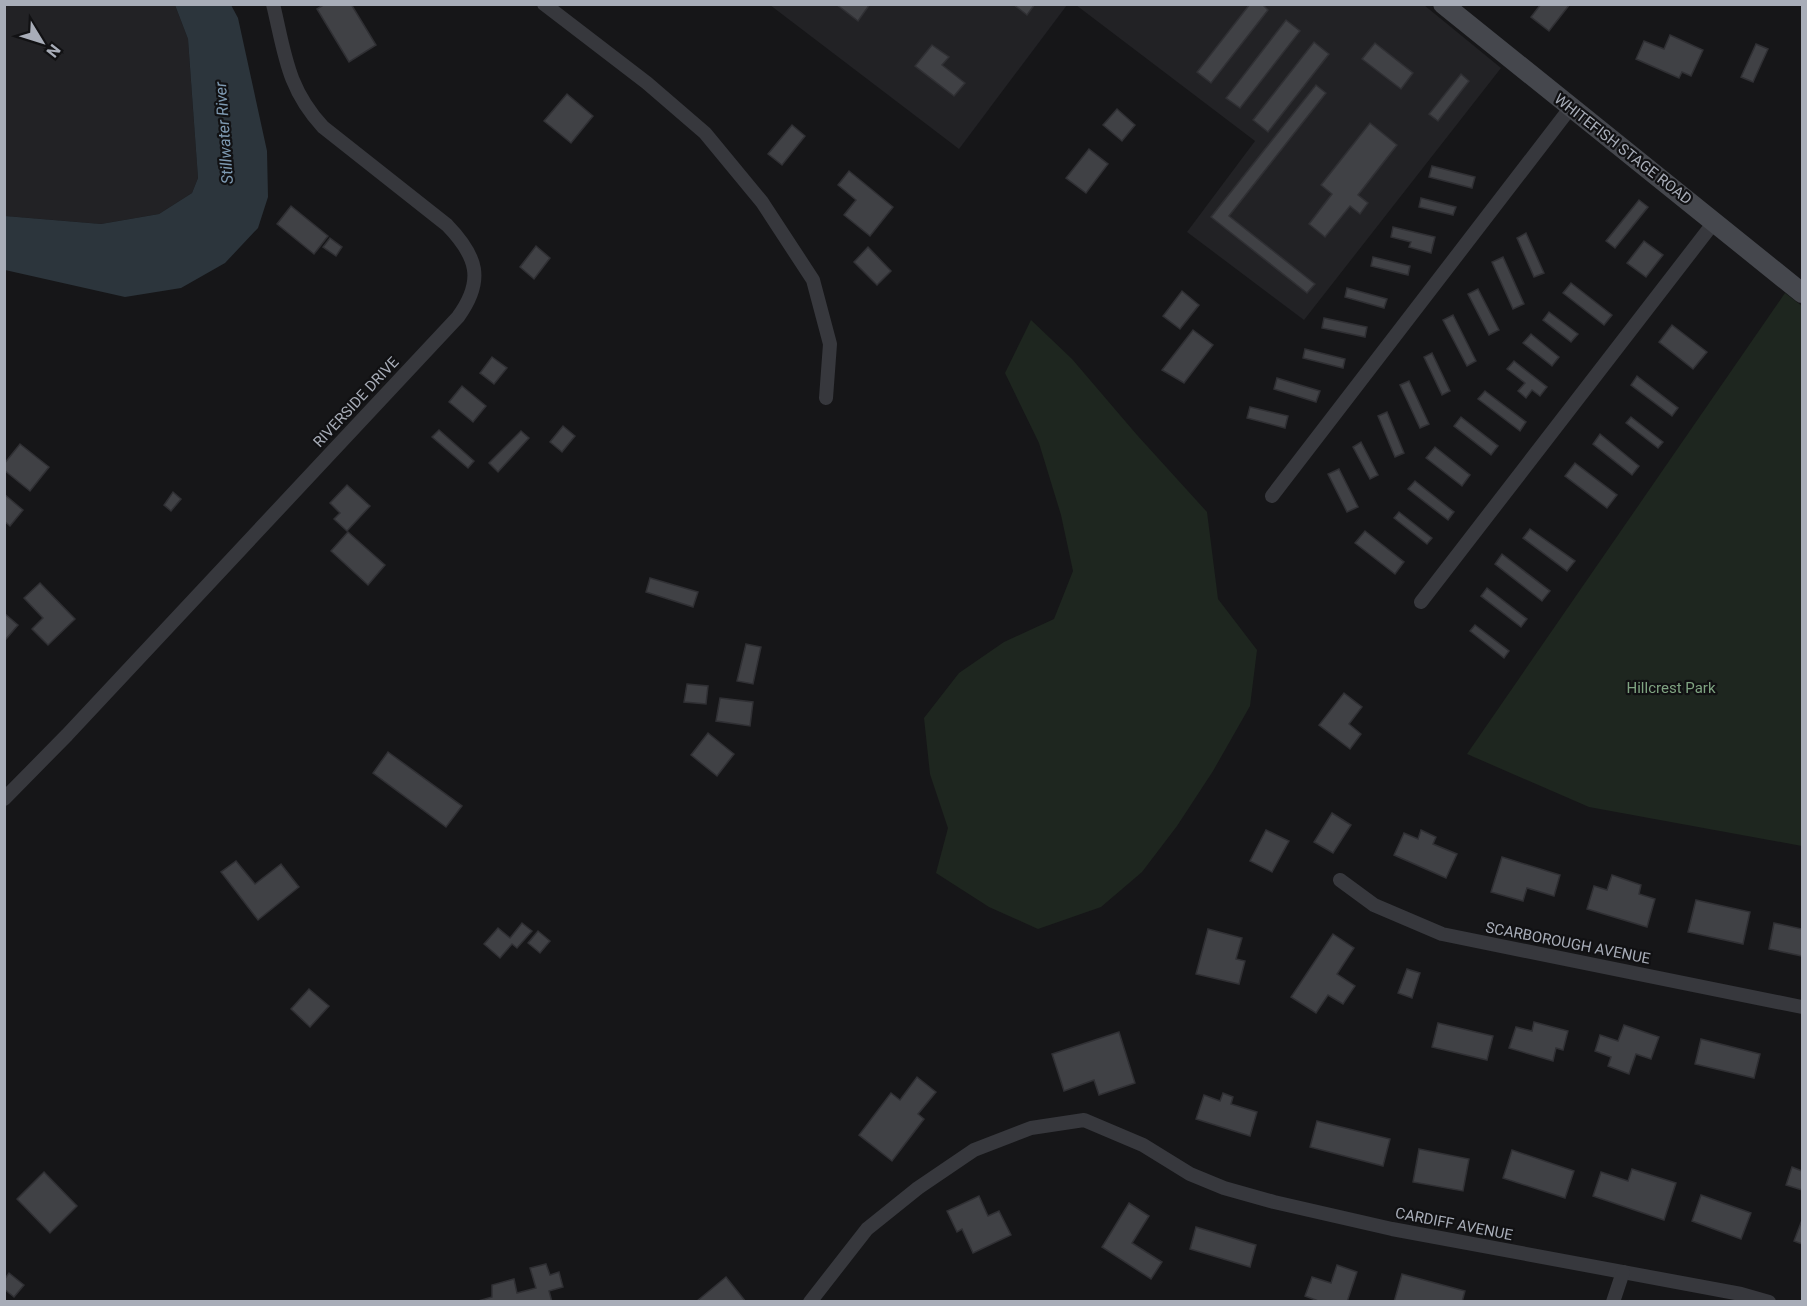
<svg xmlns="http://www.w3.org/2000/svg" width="1807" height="1306" font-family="Roboto,sans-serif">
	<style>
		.built { fill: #222225 }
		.green { fill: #1e261f }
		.water { fill: #2c353c }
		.building { fill: #404145; stroke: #303034; stroke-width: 1.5 }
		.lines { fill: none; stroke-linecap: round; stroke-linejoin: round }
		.minor { stroke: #37383d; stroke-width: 14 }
		.secondary { stroke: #45474d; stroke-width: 20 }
		.labels { text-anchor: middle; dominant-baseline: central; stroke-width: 4.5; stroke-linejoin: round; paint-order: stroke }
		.street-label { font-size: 15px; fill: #a8adb8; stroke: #111113 }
		.park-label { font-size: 15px; fill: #7fa381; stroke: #111113 }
		.water-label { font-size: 16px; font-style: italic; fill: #7f9bb3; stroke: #111113 }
	</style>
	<rect width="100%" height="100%" fill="#161618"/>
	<g class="built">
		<polygon points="4,5 175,5 188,39 198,178 192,193 159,214 101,224 5,216"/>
		<polygon points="770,5 1067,5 959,149"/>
		<polygon points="1076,5 1424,5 1501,68 1304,320 1187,232 1255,141"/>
	</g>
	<g class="green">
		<polygon points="1785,293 1802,306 1802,846 1589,807 1467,754"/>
		<polygon points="1031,320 1072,359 1137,435 1207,512 1218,599 1257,650 1250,706 1213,771 1177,826 1142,872 1101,907 1038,929 989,907 936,873 948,828 930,774 924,718 959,673 1004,642 1054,619 1073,571 1061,515 1039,443 1005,373"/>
	</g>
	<polygon class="water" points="175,5 231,5 238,18 267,151 268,197 258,228 225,263 181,288 125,297 5,270 5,216 101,224 159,214 192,193 198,178 188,39"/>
	<g class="building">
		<polygon points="325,4 351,4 376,45 349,62 317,9"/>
		<polygon points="836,4 870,4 858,21"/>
		<polygon points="1013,4 1035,4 1027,15"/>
		<polygon points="1250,4 1262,4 1268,10 1211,83 1197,72"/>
		<polygon points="1541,4 1570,4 1549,31 1531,17"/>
		<polygon points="1286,20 1300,31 1240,108 1226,98"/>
		<polygon points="1670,35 1703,50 1691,76 1682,72 1679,78 1636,59 1644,41 1664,49"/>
		<polygon points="1314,42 1329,54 1268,132 1253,120"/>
		<polygon points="1375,43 1413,73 1401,89 1362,59"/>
		<polygon points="1756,44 1768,49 1753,82 1741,77"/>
		<polygon points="932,45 949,57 942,65 965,83 954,96 915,66"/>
		<polygon points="1461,74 1469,81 1438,121 1429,114"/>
		<polygon points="1316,85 1326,93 1229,216 1315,284 1307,293 1211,217"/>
		<polygon points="567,94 593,116 571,143 544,121"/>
		<polygon points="1117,109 1135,125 1122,141 1103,125"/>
		<polygon points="1370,123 1397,145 1358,195 1368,203 1360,214 1350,206 1325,237 1309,224 1332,194 1321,185"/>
		<polygon points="792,125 805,136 782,165 768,154"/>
		<polygon points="1089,149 1108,164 1086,193 1066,178"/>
		<polygon points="1432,166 1475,177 1472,188 1429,177"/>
		<polygon points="849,171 893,207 870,236 844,215 856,200 838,185"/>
		<polygon points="1421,198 1456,207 1453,215 1419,207"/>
		<polygon points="1639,200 1648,207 1615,248 1606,241"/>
		<polygon points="291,206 328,236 314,254 277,224"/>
		<polygon points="1393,227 1435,237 1431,253 1409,247 1411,242 1391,237"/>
		<polygon points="1526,233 1544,273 1534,277 1517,238"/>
		<polygon points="330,238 342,247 336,256 323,247"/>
		<polygon points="1644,241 1663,255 1646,277 1627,263"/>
		<polygon points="536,246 550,258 534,279 520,267"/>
		<polygon points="868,247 891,271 877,285 854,262"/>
		<polygon points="1373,257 1410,266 1408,275 1371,266"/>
		<polygon points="1503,257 1524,304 1513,309 1492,262"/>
		<polygon points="1571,283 1612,315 1604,325 1563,293"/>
		<polygon points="1347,288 1387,299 1384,308 1345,297"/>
		<polygon points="1478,289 1499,330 1489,335 1468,294"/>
		<polygon points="1182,291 1199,305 1180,329 1163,316"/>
		<polygon points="1549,312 1578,334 1571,342 1543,320"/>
		<polygon points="1453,315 1476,361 1467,366 1443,320"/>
		<polygon points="1324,318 1367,327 1365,337 1322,328"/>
		<polygon points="1672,325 1707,352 1693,369 1659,342"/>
		<polygon points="1193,330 1213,345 1184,383 1162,370"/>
		<polygon points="1531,334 1559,357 1552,366 1523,343"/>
		<polygon points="1305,349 1345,359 1343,368 1303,358"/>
		<polygon points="1432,353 1450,391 1442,395 1424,357"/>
		<polygon points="492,357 507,368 494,384 480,373"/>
		<polygon points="1514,361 1547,387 1540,396 1532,390 1526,398 1518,391 1525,383 1507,369"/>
		<polygon points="1637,376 1678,408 1672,416 1631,385"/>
		<polygon points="1277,378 1320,391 1316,402 1274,389"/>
		<polygon points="1409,381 1429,424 1420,428 1400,385"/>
		<polygon points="462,386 486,406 473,422 449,402"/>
		<polygon points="1485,391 1526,422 1520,431 1478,399"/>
		<polygon points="1250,407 1288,416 1285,428 1247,418"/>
		<polygon points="1387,412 1404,453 1395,457 1378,416"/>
		<polygon points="1461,417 1498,446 1491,455 1454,426"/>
		<polygon points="1631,417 1663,442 1658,448 1626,423"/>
		<polygon points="563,426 575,436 562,452 550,442"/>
		<polygon points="439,430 474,461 468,468 432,437"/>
		<polygon points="521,431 529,438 498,472 489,463"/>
		<polygon points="1600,434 1639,466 1632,475 1593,444"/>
		<polygon points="1361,442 1378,475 1370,479 1353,447"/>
		<polygon points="20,444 49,467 30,491 4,470 4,464"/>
		<polygon points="1435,447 1470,475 1462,486 1426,458"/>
		<polygon points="1575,463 1617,495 1607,508 1565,476"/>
		<polygon points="1339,469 1358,507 1347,512 1328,474"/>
		<polygon points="1415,481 1454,512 1448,520 1408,489"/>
		<polygon points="347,485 370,506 347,531 334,519 340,513 330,503"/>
		<polygon points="173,492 181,499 171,511 164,505"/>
		<polygon points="4,494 23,510 10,526 4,521"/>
		<polygon points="1399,512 1432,538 1427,544 1394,518"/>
		<polygon points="1530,529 1575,561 1567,571 1523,538"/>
		<polygon points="1365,531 1404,562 1395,574 1355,543"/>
		<polygon points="348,532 385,565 368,585 331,551"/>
		<polygon points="1502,554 1550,591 1542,601 1495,564"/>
		<polygon points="650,578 698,592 693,607 646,592"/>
		<polygon points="40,583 75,619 48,645 32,629 43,618 24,598"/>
		<polygon points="1487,588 1527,619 1521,627 1481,596"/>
		<polygon points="4,613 18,625 6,639 4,638"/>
		<polygon points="1475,625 1509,651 1504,658 1470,631"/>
		<polygon points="746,644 761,647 753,684 737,681"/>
		<polygon points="687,684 708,686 706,704 684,702"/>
		<polygon points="1344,693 1362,707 1349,724 1361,734 1350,749 1319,725"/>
		<polygon points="720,698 753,702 750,726 716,721"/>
		<polygon points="708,733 734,754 717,776 691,755"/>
		<polygon points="388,752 462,806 446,827 373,773"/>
		<polygon points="1332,813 1351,825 1333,853 1314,842"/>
		<polygon points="1266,830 1289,841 1272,872 1250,861"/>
		<polygon points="1421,830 1436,837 1433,844 1457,854 1446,878 1394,855 1404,833 1418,839"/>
		<polygon points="1502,857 1560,875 1554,896 1527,888 1523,901 1491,892"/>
		<polygon points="236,861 255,884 281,864 299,887 258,920 221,872"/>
		<polygon points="1612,875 1641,885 1639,894 1655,899 1647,927 1587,909 1594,886 1607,890"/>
		<polygon points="1696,900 1750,912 1743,944 1688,932"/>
		<polygon points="522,923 532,931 517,948 512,944 500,958 484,944 498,928 510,938"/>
		<polygon points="1774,923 1802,929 1802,956 1769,949"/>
		<polygon points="1208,929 1242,938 1236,959 1245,961 1239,984 1196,974"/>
		<polygon points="538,931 550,941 540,953 528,943"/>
		<polygon points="1333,934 1354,948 1337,974 1355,986 1343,1004 1328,995 1316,1013 1291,997"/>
		<polygon points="1407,969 1420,973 1412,998 1398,993"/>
		<polygon points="309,989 329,1006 310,1027 291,1009"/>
		<polygon points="1534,1022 1568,1031 1563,1050 1556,1048 1553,1061 1509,1048 1516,1027 1532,1031"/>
		<polygon points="1438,1023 1493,1036 1487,1060 1432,1047"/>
		<polygon points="1624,1025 1659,1037 1651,1059 1636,1054 1629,1074 1608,1066 1611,1057 1595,1051 1600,1035 1618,1041"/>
		<polygon points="1119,1032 1135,1083 1099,1095 1094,1080 1064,1091 1052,1054"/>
		<polygon points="1701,1039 1760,1054 1754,1078 1695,1064"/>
		<polygon points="917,1077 936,1092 918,1114 924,1119 892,1161 859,1135 891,1093 900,1100"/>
		<polygon points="1223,1093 1233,1097 1231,1104 1257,1112 1250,1136 1196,1119 1204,1095 1220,1101"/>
		<polygon points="1317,1121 1390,1139 1383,1166 1310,1147"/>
		<polygon points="1419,1149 1469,1159 1463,1191 1413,1182"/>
		<polygon points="1512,1150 1574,1171 1565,1198 1503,1178"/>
		<polygon points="1792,1167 1802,1171 1802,1190 1786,1185"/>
		<polygon points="1632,1169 1676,1183 1664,1220 1593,1196 1601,1172 1628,1181"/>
		<polygon points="44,1172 77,1206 50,1233 17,1199"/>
		<polygon points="1701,1195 1751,1213 1741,1239 1692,1221"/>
		<polygon points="979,1196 988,1216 999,1211 1011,1235 973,1253 962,1229 957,1232 947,1211"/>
		<polygon points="1129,1203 1149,1216 1132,1243 1162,1262 1151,1279 1102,1247"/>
		<polygon points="1802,1220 1802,1244 1794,1241"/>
		<polygon points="1196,1227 1256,1245 1250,1267 1190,1249"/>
		<polygon points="546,1264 550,1275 559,1272 563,1287 549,1291 552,1302 475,1302 492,1297 492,1285 514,1279 517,1293 536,1288 530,1268"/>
		<polygon points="1337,1265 1357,1272 1347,1302 1321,1302 1305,1296 1312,1277 1331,1283"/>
		<polygon points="9,1273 24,1285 14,1297 4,1289 4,1280"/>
		<polygon points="1402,1274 1465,1291 1462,1302 1394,1302"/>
		<polygon points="726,1277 746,1302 698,1302 697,1301"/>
	</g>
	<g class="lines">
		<g class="minor">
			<polyline points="544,4 647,83 705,133 762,202 813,280 830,344 826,398"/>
			<polyline points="1272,496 1571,107"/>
			<polyline points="1421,602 1715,221"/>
			<path d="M4 799 67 735 458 317C485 280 477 256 447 225L323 127C287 88 285 54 273 4"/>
			<polyline points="1340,880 1374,905 1442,934 1802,1007"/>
			<polyline points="810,1302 867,1229 918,1188 974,1150 1031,1128 1084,1120 1143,1145 1190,1174 1224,1188 1274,1202 1392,1229 1741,1294 1769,1302"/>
			<polyline points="1613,1302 1623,1272"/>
		</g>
		<polyline class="secondary" points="1443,4 1802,293"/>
	</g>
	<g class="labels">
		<g class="street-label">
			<text transform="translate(1623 149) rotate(38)">WHITEFISH STAGE ROAD</text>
			<text transform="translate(356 402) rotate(-47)">RIVERSIDE DRIVE</text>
			<text transform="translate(1568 943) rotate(11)">SCARBOROUGH AVENUE</text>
			<text transform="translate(1454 1224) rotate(11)">CARDIFF AVENUE</text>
		</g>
		<g class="park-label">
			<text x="1671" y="688">Hillcrest Park</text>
		</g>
		<g class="water-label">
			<text transform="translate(224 133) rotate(-94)">Stillwater River</text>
		</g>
	</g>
	<rect width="1807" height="1306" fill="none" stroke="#a8adb8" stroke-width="12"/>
	<g transform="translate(42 42) rotate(128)" stroke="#111113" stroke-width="4.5" paint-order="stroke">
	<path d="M0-4.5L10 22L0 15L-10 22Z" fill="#a8adb8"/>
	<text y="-9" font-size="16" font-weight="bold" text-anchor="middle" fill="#a8adb8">N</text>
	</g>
</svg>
